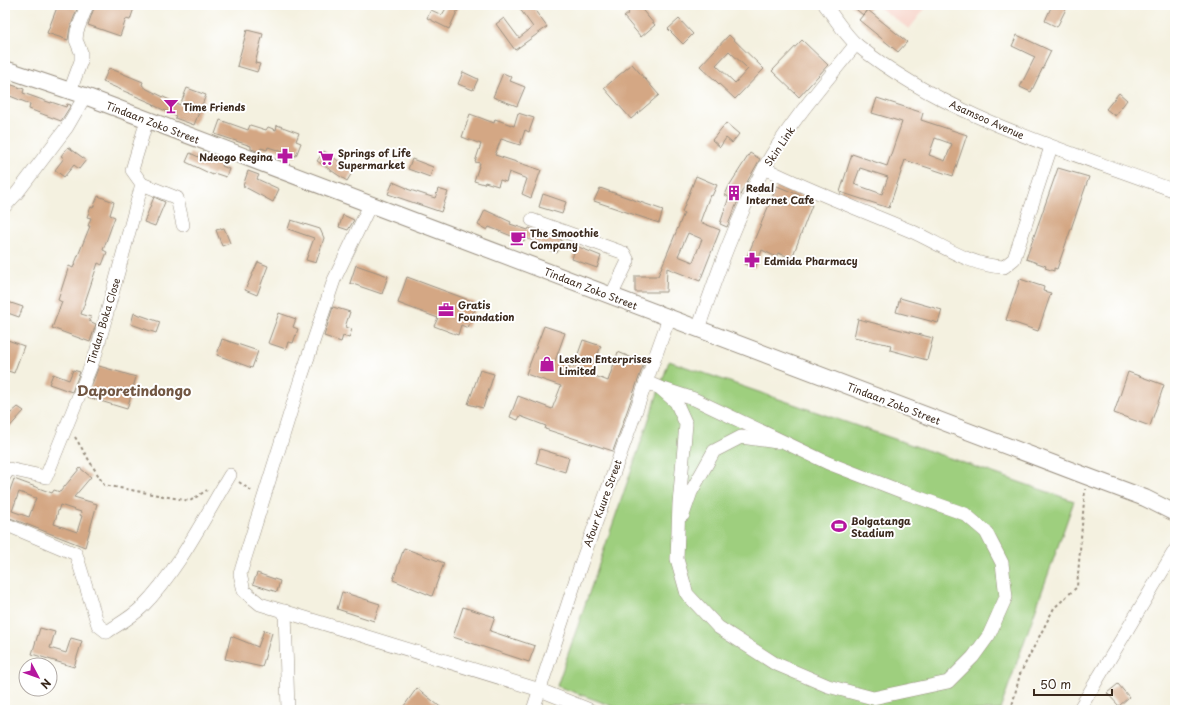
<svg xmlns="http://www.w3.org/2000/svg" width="1180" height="715" font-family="'Playpen Sans',sans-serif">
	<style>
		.built { fill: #f7d1c6 }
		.green { fill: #9ecf7e; stroke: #6c7c4e }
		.building { fill: #d4a784; fill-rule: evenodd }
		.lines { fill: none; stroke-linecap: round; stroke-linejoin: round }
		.minor-casing { stroke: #988e7f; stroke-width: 14 }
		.major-casing { stroke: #988e7f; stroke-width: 18 }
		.path { stroke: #988e7f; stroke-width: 2; stroke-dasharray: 3 3; stroke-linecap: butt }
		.minor { stroke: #fff; stroke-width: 13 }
		.major { stroke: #fff; stroke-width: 16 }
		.labels { text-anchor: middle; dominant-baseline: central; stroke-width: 4; stroke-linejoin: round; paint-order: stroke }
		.poi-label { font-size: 10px; font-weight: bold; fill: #3b2a1e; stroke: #fff; text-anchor: start }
		.street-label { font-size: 10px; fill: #3b2a1e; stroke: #fff }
		.district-label { font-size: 14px; font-weight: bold; fill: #715642; stroke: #fff }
	</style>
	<rect width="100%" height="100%" fill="#fff"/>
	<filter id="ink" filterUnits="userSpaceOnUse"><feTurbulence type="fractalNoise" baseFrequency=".025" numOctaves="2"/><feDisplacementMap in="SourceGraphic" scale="8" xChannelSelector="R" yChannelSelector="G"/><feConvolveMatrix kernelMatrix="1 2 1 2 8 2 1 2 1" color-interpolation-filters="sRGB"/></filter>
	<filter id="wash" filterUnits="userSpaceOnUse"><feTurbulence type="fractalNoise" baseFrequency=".012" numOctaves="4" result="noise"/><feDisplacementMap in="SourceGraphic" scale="16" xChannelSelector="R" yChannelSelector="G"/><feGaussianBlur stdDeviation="0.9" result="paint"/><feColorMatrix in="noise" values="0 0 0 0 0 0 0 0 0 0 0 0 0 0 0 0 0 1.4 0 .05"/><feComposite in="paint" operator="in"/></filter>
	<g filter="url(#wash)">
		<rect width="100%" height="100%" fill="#f4f1e0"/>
		<polygon class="built" points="876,5 928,5 909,29"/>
		<polygon class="green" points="669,361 1074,501 1000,710 623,710 557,686"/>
		<g id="blocks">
			<g class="building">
				<polygon points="58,5 66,5 77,9 70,28 68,40 47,33"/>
				<polygon points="95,5 135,5 130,20 126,19 120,36 88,25"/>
				<polygon points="448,5 460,5 449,29 427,18 431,10 442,15"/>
				<polygon points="517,5 531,5 547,27 515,50 496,24 504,18 519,38 533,27"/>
				<polygon points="630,5 638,5 655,25 641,37 624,17 629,13 626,9"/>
				<polygon points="851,5 872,5 864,15 868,10 907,42 898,52 859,20 863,15"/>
				<polygon points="1052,5 1068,5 1057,27 1045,21"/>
				<polygon points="679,19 693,34 683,44 668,29"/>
				<polygon points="247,30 263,34 255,63 260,64 257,72 237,66"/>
				<path d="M729 35 764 69 735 99 700 66ZM729 51 748 69 735 83 716 65Z"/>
				<polygon points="1017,35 1051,51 1031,92 1020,87 1035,57 1012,46"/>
				<polygon points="802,40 828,65 799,97 772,71"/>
				<polygon points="632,64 659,95 631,119 604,88"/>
				<polygon points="109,68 143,82 142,85 147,89 180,105 187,88 206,95 194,125 175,118 176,116 153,105 154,104 103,82"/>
				<polygon points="463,72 478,79 473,90 458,84"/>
				<polygon points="503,73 512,77 510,81 525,87 517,106 493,97"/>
				<polygon points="9,84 24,89 23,93 51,103 51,102 66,107 67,104 71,105 61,121 29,109 30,104 5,94"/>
				<polygon points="1119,93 1127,100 1115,116 1106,109"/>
				<path d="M877 98 923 113 921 120 967 135 953 176 905 160 889 208 840 192 852 154 887 166 902 122 872 113ZM935 138 952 144 945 161 929 155ZM860 168 888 177 882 194 854 184Z"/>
				<polygon points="518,113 534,118 529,132 525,130 520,145 501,139 495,155 541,170 531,198 522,194 527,179 509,172 506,182 500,180 498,186 485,182 484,184 474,181 480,163 475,162 481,144 462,137 470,114 494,123 495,119 514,126"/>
				<polygon points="220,120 248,130 250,125 266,130 268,127 276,130 277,125 299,133 296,141 301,143 296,156 268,147 267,150 261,148 260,152 251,149 251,146 215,134"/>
				<polygon points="726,123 739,134 732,143 726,138 720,147 712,140"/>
				<polygon points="68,147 86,160 79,169 74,165 64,177 55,170 64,158 61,156"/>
				<polygon points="324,151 353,171 347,181 317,161"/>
				<polygon points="190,153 205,160 207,155 224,162 222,166 229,169 226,177 214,173 213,175 186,162"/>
				<polygon points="750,153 760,159 742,191 727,227 720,224 729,197 725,195 729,186"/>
				<polygon points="412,159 433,167 430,177 408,169"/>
				<polygon points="1058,168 1089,177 1057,269 1054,268 1054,271 1045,268 1046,266 1026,259"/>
				<polygon points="248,171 259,175 257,179 279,189 273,202 243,186"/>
				<path d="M696 176 717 185 712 196 710 195 700 222 720 230 700 281 667 268 666 292H635V276H658L684 213 682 212ZM688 233 702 239 693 262 678 256Z"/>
				<polygon points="393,182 407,188 407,189 435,198 438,189 448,192 441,212 388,194"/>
				<polygon points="777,186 804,197 802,202 812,205 792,258 778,253 776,257 762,250 755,268 744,264"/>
				<polygon points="600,188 663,210 659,223 594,201"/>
				<polygon points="543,194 566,202 562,214 539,207"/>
				<polygon points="98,196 114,202 110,215 115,217 103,250 107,252 102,265 98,263 81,314 91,317 89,321 96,324 90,342 52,328 62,302 58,300 69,266 73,268 90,226 88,226 91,218 87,217 91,207 93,208"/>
				<polygon points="154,197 165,202 155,226 144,222"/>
				<polygon points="485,210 511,222 510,224 528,230 529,228 562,240 557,253 541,247 542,244 525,238 524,241 489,227 487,230 478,225"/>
				<polygon points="343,215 354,220 348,230 339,227"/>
				<polygon points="291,220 320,229 324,238 316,263 306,260 314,238 288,229"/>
				<polygon points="224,228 230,243 222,246 216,230"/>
				<polygon points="576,246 601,256 597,268 572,259"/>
				<polygon points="258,262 268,266 257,295 245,290"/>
				<polygon points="356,265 388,276 382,294 350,283"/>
				<polygon points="407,277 477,303 468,328 461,325 458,335 434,326 438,318 398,303"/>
				<polygon points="1020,279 1044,287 1043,291 1051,293 1038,331 1006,320"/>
				<polygon points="900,298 942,310 938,323 896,312"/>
				<polygon points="8,302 23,307 19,317 5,312"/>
				<polygon points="333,307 350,312 345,327 352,329 349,338 343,336 341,342 324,336"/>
				<polygon points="134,313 160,322 156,333 131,324"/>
				<polygon points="279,313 296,319 293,327 298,329 293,343 288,342 286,349 268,343"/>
				<polygon points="858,319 933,338 927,360 890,350 891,345 854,337"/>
				<polygon points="544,326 565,333 555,361 573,368 583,340 601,346 590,374 608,381 618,352 644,363 613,451 545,429 546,426 520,416 518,420 510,417 518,396 552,409 561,386 526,374"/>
				<polygon points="5,339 24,346 14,373 5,370"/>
				<polygon points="222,339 258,351 252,368 217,355"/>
				<polygon points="99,366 136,377 127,409 87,397"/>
				<polygon points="73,370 80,372 72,392 49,384 53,374 69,380"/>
				<polygon points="480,370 494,374 483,408 468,404"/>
				<polygon points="1128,372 1164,385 1150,426 1114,413"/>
				<polygon points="18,407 24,411 5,432 5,418"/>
				<polygon points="540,449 569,458 565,472 536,463"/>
				<path d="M80 468 91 477 74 497 97 504 85 547 5 516V504L14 479 52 493 54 490 60 492ZM19 492 36 498 29 517 12 511ZM60 505 81 512 80 515 82 516 77 532 54 524Z"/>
				<polygon points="404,548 444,563 432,596 393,580"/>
				<polygon points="257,573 280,581 277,592 253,584"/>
				<polygon points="342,592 380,604 374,621 337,609"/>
				<polygon points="463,607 495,617 490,631 535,646 529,662 453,637"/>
				<polygon points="40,628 55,632 50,648 66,653 71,638 82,641 74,667 32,654"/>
				<polygon points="264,630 272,633 262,667 225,659 231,636 258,647"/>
				<polygon points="1118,684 1129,697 1119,706 1107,693"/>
				<polygon points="417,688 444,710 401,710"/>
			</g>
		</g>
	</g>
	<g filter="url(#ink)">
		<use href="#blocks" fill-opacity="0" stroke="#988e7f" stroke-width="1"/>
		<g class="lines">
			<defs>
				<g id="minor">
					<path d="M825 5C835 18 845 35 857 45 949 119 1067 150 1175 191"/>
					<polyline points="70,91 81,61 81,52 76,40 77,31 87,5"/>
					<path d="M764 168C812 192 862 210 911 231 941 244 969 266 1004 267L1014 259 1051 147"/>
					<polyline points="142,184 177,198 183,225"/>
					<polyline points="370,205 334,280 301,378 240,574 244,591 260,604 540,690 590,710"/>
					<polyline points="5,206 17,193 67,127 85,96"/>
					<polyline points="532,220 624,253 628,261 611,296"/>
					<path d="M698 329C717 274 736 219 764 168 789 123 824 84 856 44"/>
					<polyline points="646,382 660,388 676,402 686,424 679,504 677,559 687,594 718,627 774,663 828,686 873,698 948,682 973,657 989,635 1006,597 1002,563 986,532 965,514 903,492 828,463 694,399 660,388"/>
					<polyline points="5,475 9,469 46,477 96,353 142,184 132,170 147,120"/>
					<polyline points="683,515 691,492 714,451 741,437 777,442"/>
					<path d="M5 524 76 554 98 625 107 632C119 624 132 617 142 607 177 572 204 518 230 475"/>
					<polyline points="285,611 288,710"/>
					<polyline points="533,710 581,564 669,318"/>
					<polyline points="1079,710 1175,550"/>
				</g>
				<polyline id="major" points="5,69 85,96 1086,476 1145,498 1175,513"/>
			</defs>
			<use href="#minor" class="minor-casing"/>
			<use href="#major" class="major-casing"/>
			<g class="path">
				<polyline points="75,437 104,485 190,501 207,490"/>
				<polyline points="239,482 253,492"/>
				<polyline points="1011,710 1020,674 1054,608 1077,587 1085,489"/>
			</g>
			<use href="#minor" class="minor"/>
			<use href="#major" class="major"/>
		</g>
	</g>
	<defs>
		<symbol id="bar-bare" viewBox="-9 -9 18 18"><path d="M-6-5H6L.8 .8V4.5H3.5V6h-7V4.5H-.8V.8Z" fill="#b5179e" stroke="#fff" stroke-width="2.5" paint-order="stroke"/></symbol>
		<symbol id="pharmacy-bare" viewBox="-9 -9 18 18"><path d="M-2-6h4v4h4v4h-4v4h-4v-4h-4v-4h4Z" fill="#b5179e" stroke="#fff" stroke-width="2.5" paint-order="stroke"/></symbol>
		<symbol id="supermarket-bare" viewBox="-9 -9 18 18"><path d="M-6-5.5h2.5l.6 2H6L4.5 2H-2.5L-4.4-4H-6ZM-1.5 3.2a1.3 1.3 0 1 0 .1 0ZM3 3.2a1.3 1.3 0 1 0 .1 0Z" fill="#b5179e" stroke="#fff" stroke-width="2.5" paint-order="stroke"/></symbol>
		<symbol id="building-bare" viewBox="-9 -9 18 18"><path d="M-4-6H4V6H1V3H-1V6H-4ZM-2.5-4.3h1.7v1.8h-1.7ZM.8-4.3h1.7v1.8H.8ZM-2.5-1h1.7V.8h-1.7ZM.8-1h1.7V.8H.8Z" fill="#b5179e" stroke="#fff" stroke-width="2.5" paint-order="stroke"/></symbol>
		<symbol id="cafe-bare" viewBox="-9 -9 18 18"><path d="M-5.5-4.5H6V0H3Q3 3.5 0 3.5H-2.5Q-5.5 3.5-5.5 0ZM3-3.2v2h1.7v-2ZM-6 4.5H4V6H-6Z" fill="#b5179e" stroke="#fff" stroke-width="2.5" paint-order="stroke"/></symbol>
		<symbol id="office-bare" viewBox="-9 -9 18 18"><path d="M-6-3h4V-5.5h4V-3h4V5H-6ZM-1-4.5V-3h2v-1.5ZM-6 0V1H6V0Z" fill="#b5179e" stroke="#fff" stroke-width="2.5" paint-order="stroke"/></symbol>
		<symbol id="shop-bare" viewBox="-9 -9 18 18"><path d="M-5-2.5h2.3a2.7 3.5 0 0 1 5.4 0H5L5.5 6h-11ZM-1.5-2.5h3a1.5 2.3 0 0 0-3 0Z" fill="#b5179e" stroke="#fff" stroke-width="2.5" paint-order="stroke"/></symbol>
		<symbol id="stadium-bare" viewBox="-9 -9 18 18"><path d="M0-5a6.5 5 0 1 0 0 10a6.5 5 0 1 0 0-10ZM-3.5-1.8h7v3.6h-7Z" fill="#b5179e" stroke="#fff" stroke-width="2.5" paint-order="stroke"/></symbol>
	</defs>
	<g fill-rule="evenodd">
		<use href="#bar-bare" x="160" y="95" width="22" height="22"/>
		<use href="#pharmacy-bare" x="274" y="145" width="22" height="22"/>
		<use href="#supermarket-bare" x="315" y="147" width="22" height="22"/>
		<use href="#building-bare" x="723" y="182" width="22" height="22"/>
		<use href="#cafe-bare" x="507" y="227" width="22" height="22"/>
		<use href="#pharmacy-bare" x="741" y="249" width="22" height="22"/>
		<use href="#office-bare" x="435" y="299" width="22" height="22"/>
		<use href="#shop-bare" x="536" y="353" width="22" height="22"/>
		<use href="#stadium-bare" x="828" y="515" width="22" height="22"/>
	</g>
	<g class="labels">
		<g class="poi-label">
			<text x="183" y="106">Time Friends</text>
			<text x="338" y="152">Springs of Life<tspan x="338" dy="12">Supermarket</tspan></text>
			<text x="273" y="156" text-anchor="end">Ndeogo Regina</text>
			<text x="746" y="187">Redal<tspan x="746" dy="12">Internet Cafe</tspan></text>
			<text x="530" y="232">The Smoothie<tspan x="530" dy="12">Company</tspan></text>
			<text x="764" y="260">Edmida Pharmacy</text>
			<text x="458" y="304">Gratis<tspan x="458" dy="12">Foundation</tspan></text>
			<text x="559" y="358">Lesken Enterprises<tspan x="559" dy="12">Limited</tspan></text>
			<text x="851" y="520">Bolgatanga<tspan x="851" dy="12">Stadium</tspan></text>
		</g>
		<g class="street-label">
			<text transform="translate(987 119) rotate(24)">Asamsoo Avenue</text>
			<text transform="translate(153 122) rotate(21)">Tindaan Zoko Street</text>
			<text transform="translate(779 146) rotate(-56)">Skin Link</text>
			<text transform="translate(591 288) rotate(21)">Tindaan Zoko Street</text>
			<text transform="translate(103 321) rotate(-73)">Tindan Boka Close</text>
			<text transform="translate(894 403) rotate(21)">Tindaan Zoko Street</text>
			<text transform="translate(602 503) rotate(-70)">Afour Kuure Street</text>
		</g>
		<g class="district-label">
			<text x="134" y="390">Daporetindongo</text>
		</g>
	</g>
	<rect width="1180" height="715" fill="none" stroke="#fff" stroke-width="20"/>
	<g transform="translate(38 677) rotate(131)"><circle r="19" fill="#ffffff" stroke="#b1aaa5"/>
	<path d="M0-3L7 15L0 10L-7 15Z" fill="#b5179e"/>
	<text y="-6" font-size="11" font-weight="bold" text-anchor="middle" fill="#3b2a1e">N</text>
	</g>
	<path d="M1034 689v6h78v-6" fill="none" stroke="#3b2a1e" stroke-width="2"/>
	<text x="1040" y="689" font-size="12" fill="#3b2a1e" stroke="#ffffff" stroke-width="3" paint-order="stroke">50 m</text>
</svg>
